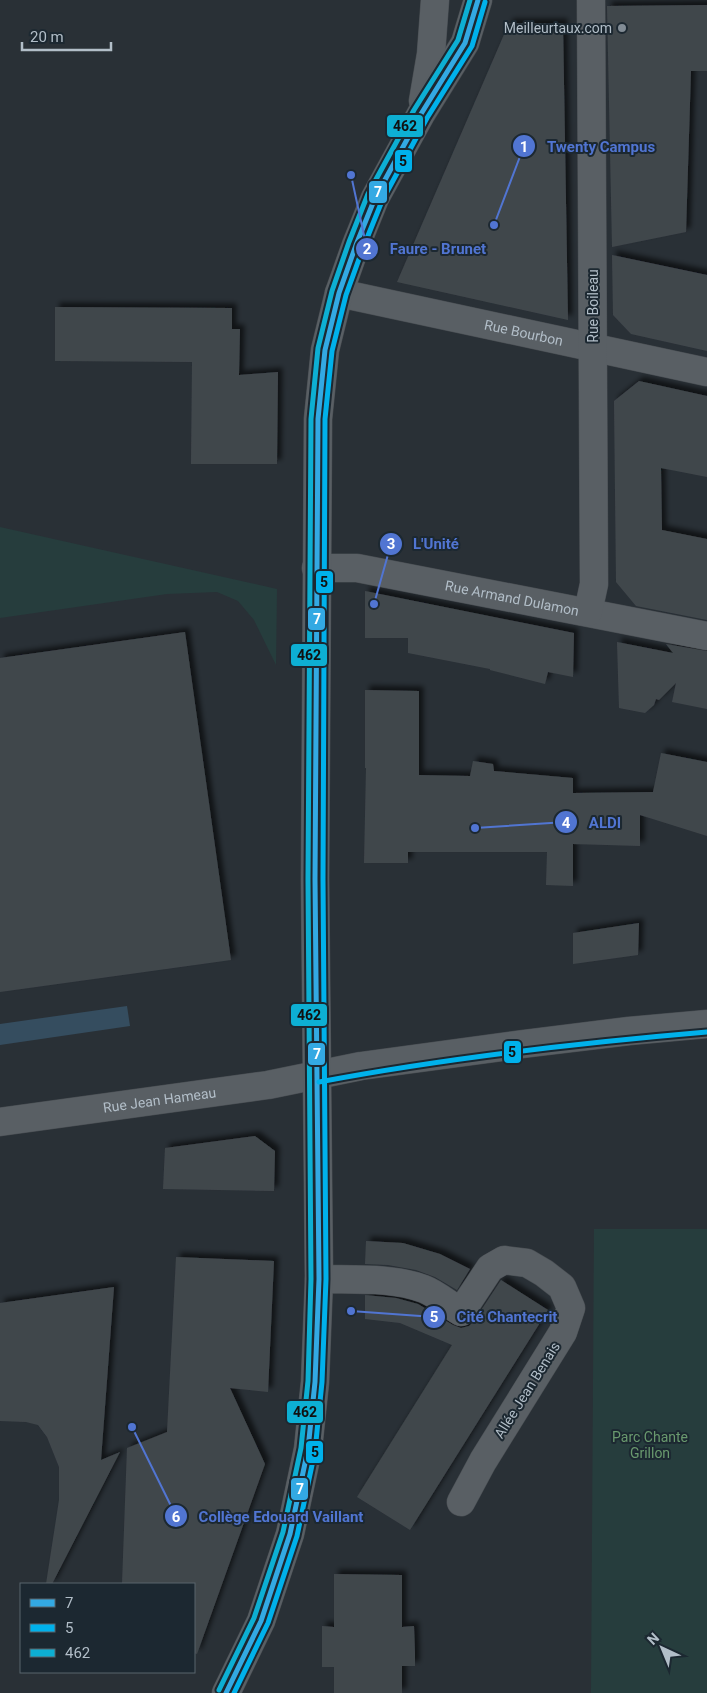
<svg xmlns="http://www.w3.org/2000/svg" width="707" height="1693" font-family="Roboto,sans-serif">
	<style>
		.green { fill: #263d3d }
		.water { fill: #354d5f }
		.building { fill: #41474c; filter: url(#shadow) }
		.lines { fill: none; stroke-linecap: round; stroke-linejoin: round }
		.minor-casing { stroke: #474c51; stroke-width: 29 }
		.tertiary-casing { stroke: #474c51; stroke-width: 29 }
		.minor { stroke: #595f64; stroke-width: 28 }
		.tertiary { stroke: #595f64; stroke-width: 28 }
		.bus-1-casing { stroke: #1c2831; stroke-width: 9 }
		.bus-2-casing { stroke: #1c2831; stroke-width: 9 }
		.bus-3-casing { stroke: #1c2831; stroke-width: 9 }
		.bus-1 { stroke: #33a9e3; stroke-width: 5 }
		.bus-2 { stroke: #00b1eb; stroke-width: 5 }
		.bus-3 { stroke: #0dafd3; stroke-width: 5 }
		.poi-dot { fill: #828c95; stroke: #1c2831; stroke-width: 2 }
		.labels { text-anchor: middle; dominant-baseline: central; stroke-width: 4; stroke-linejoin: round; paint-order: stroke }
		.poi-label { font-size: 14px; fill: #b2bec8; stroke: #1c2831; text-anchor: end }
		.street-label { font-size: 14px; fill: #b2bec8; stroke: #1c2831 }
		.park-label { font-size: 14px; fill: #69996e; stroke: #1c2831 }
		.leader { fill: none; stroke: #5175d2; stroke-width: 2 }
		.callout-dot { fill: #5175d2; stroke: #1c2831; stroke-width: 2 }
		.mark-label { font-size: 15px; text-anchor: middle; font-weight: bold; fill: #fff }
		.callout-label { font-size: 15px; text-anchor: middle; font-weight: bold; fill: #5175d2; stroke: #1c2831; stroke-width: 4; stroke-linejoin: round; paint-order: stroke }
		.line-badge { stroke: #1c2831; stroke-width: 2 }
		.badge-label { font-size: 14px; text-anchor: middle; font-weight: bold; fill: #fff }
		.pale-badge-label { font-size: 14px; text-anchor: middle; font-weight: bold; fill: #111 }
	</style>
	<defs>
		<filter id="shadow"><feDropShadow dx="4.5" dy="-4.5" stdDeviation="2.5" flood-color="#0009"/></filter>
	</defs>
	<rect width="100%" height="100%" fill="#293036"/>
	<g class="green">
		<polygon points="0,527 277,589 276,665 254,620 238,601 217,592 167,594 0,618"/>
		<polygon points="594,1229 707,1229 707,1693 591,1693"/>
	</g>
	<polygon class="water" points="127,1006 130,1026 0,1045 0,1024"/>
	<g class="building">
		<polygon points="707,5 707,71 691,71 686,232 612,247 607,6"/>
		<polygon points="509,23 563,23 568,320 397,282"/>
		<polygon points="612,255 707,275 707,351 631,334 613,315"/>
		<polygon points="55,307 232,308 232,329 240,329 239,375 278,372 277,464 191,464 192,362 55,361"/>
		<polygon points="639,381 707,396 707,477 661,468 662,530 707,539 707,620 636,606 616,582 614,401"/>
		<polygon points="365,591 574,633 573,677 548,672 545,684 490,670 490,669 408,653 408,638 365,638"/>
		<polygon points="185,632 231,960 0,992 0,658"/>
		<polygon points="617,642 673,653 666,644 707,651 707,709 672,702 676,683 659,700 656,699 654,705 645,713 619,708"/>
		<polygon points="365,690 419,691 419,775 470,776 473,761 493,764 494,771 573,778 573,793 653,792 661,753 707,762 707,836 640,815 640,846 573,844 573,886 546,885 547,852 408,852 408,863 364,863 366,768 365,768"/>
		<polygon points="639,923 638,955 573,964 573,933"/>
		<polygon points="255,1136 275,1151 274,1191 163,1189 165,1148"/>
		<polygon points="366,1241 403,1243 440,1254 470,1269 457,1290 435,1277 416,1270 388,1265 365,1264"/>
		<polygon points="176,1257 274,1261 268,1392 230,1388 265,1464 197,1654 194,1653 194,1584 122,1584 127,1448 167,1432"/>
		<polygon points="501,1280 548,1310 410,1530 357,1497 452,1345 400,1323 365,1319 365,1295 396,1298 418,1304 453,1325 461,1328 469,1326 474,1321"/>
		<polygon points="114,1287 101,1460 120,1452 52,1584 46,1584 59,1500 59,1467 47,1437 38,1425 26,1422 0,1421 0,1303"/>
		<polygon points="334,1574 402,1575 402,1627 414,1626 415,1653 415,1666 402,1666 402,1693 334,1693 334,1667 322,1667 322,1626 334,1627"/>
	</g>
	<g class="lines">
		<defs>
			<g id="minor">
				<path id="s1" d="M339 293 707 372"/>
				<path id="s2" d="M316 568H357L707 636"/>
				<polyline points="588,612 594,584 591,0"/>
				<path d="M319 1279C354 1280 392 1277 424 1289 437 1294 449 1305 461 1312L490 1268 504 1260 527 1263 544 1273 562 1287 571 1308 563 1332 483 1461 461 1502"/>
			</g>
			<g id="tertiary">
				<polyline points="423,101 431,54 435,0"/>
				<path id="s3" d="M0 1122 268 1085 361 1066 523 1044 629 1031 707 1024"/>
				<polyline points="226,1693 261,1621 290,1534 308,1449 315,1382 319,1279 315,879 318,419 325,350 339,293 356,245 375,198 421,114 465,43 478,0"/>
			</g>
		</defs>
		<use href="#minor" class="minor-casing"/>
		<use href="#tertiary" class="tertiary-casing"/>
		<use href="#minor" class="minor"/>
		<use href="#tertiary" class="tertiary"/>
		<defs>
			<polyline id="bus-1" points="226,1693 261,1621 290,1534 308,1449 315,1382 319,1279 315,879 318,419 325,350 339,293 356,245 375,198 421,114 465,43 478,0"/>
			<g id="bus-2">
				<path d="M319 1082C447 1058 577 1043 707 1032"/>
				<polyline points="234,1693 268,1623 297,1536 315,1451 322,1382 326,1279 323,879 325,419 332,351 346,295 363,248 382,201 427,118 472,46 485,2"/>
			</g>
			<polyline id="bus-3" points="219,1690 254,1618 283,1532 301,1448 308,1381 311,1279 308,879 311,419 318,348 332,291 349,242 368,194 414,110 458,40 470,0"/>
		</defs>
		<use href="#bus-1" class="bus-1-casing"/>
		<use href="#bus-2" class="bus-2-casing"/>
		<use href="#bus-3" class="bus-3-casing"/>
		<use href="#bus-1" class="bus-1"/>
		<use href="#bus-2" class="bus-2"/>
		<use href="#bus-3" class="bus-3"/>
	</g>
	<circle class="poi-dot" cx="622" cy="28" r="5"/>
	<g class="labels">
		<g class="poi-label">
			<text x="612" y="28">Meilleurtaux.com</text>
		</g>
		<g class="street-label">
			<text transform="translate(593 306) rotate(-90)">Rue Boileau</text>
			<text stroke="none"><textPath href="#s1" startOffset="189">Rue Bourbon</textPath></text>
			<text stroke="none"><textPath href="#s2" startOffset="199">Rue Armand Dulamon</textPath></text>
			<text stroke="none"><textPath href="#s3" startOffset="161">Rue Jean Hameau</textPath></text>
			<text transform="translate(527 1390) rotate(-58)">Allée Jean Benais</text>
		</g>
		<g class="park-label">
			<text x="650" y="1437">Parc Chante<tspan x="650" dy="16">Grillon</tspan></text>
		</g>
	</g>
	<path class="leader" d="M494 225L524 146M351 175L367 249M374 604L391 544M475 828L566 822M351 1311L434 1317M132 1427L176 1516"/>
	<g class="callout-dot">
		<circle cx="494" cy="225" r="5"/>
		<circle cx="351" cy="175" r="5"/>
		<circle cx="374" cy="604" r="5"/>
		<circle cx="475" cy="828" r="5"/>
		<circle cx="351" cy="1311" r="5"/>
		<circle cx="132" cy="1427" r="5"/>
		<circle cx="524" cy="146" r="12"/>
		<circle cx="367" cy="249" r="12"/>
		<circle cx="391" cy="544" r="12"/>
		<circle cx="566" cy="822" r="12"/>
		<circle cx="434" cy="1317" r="12"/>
		<circle cx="176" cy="1516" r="12"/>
	</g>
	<g class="mark-label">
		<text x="524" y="152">1</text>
		<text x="367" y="254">2</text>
		<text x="391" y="549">3</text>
		<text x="566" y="828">4</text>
		<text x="434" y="1322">5</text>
		<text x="176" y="1522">6</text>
	</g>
	<g class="callout-label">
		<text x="601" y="152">Twenty Campus</text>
		<text x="438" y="254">Faure - Brunet</text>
		<text x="436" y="549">L'Unité</text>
		<text x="605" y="828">ALDI</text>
		<text x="507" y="1322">Cité Chantecrit</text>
		<text x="281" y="1522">Collège Edouard Vaillant</text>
	</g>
	<g class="line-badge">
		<rect x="386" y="114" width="38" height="24" rx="5" fill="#0dafd3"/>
		<rect x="394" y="149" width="19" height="24" rx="5" fill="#00b1eb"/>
		<rect x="368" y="180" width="20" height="24" rx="5" fill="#33a9e3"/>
		<rect x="315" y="570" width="19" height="24" rx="5" fill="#00b1eb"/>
		<rect x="307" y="607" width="19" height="24" rx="5" fill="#33a9e3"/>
		<rect x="290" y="643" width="38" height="24" rx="5" fill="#0dafd3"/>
		<rect x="290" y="1003" width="38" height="24" rx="5" fill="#0dafd3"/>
		<rect x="503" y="1040" width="19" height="24" rx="5" fill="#00b1eb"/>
		<rect x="307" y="1042" width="19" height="24" rx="5" fill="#33a9e3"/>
		<rect x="286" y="1400" width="38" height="24" rx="5" fill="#0dafd3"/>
		<rect x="305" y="1440" width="19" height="24" rx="5" fill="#00b1eb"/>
		<rect x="290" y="1477" width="19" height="24" rx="5" fill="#33a9e3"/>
	</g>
	<g class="badge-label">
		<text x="378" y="197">7</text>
		<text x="317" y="624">7</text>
		<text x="317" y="1059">7</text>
		<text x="300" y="1494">7</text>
	</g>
	<g class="pale-badge-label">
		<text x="405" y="131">462</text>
		<text x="403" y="166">5</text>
		<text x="324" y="587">5</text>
		<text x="309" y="660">462</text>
		<text x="309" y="1020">462</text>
		<text x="512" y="1057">5</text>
		<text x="305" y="1417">462</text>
		<text x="315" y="1457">5</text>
	</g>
	<rect x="20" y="1583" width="175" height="90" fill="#1c2831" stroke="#58646d"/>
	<rect x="30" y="1599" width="25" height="8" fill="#33a9e3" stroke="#58646d"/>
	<text x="65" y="1608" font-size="15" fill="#b2bec8">7</text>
	<rect x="30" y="1624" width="25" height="8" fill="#00b1eb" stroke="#58646d"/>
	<text x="65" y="1633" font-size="15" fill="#b2bec8">5</text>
	<rect x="30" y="1649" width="25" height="8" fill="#0dafd3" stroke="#58646d"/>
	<text x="65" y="1658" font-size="15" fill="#b2bec8">462</text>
	<g transform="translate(662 1648) rotate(316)" stroke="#1c2831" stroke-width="4" paint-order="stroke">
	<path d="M0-4L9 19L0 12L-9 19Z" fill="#b2bec8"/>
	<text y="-8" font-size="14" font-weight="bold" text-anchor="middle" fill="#b2bec8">N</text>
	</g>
	<path d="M22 42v8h89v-8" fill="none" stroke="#b2bec8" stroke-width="2.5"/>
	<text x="30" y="42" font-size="15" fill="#b2bec8" stroke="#1c2831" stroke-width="4" paint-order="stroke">20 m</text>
</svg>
